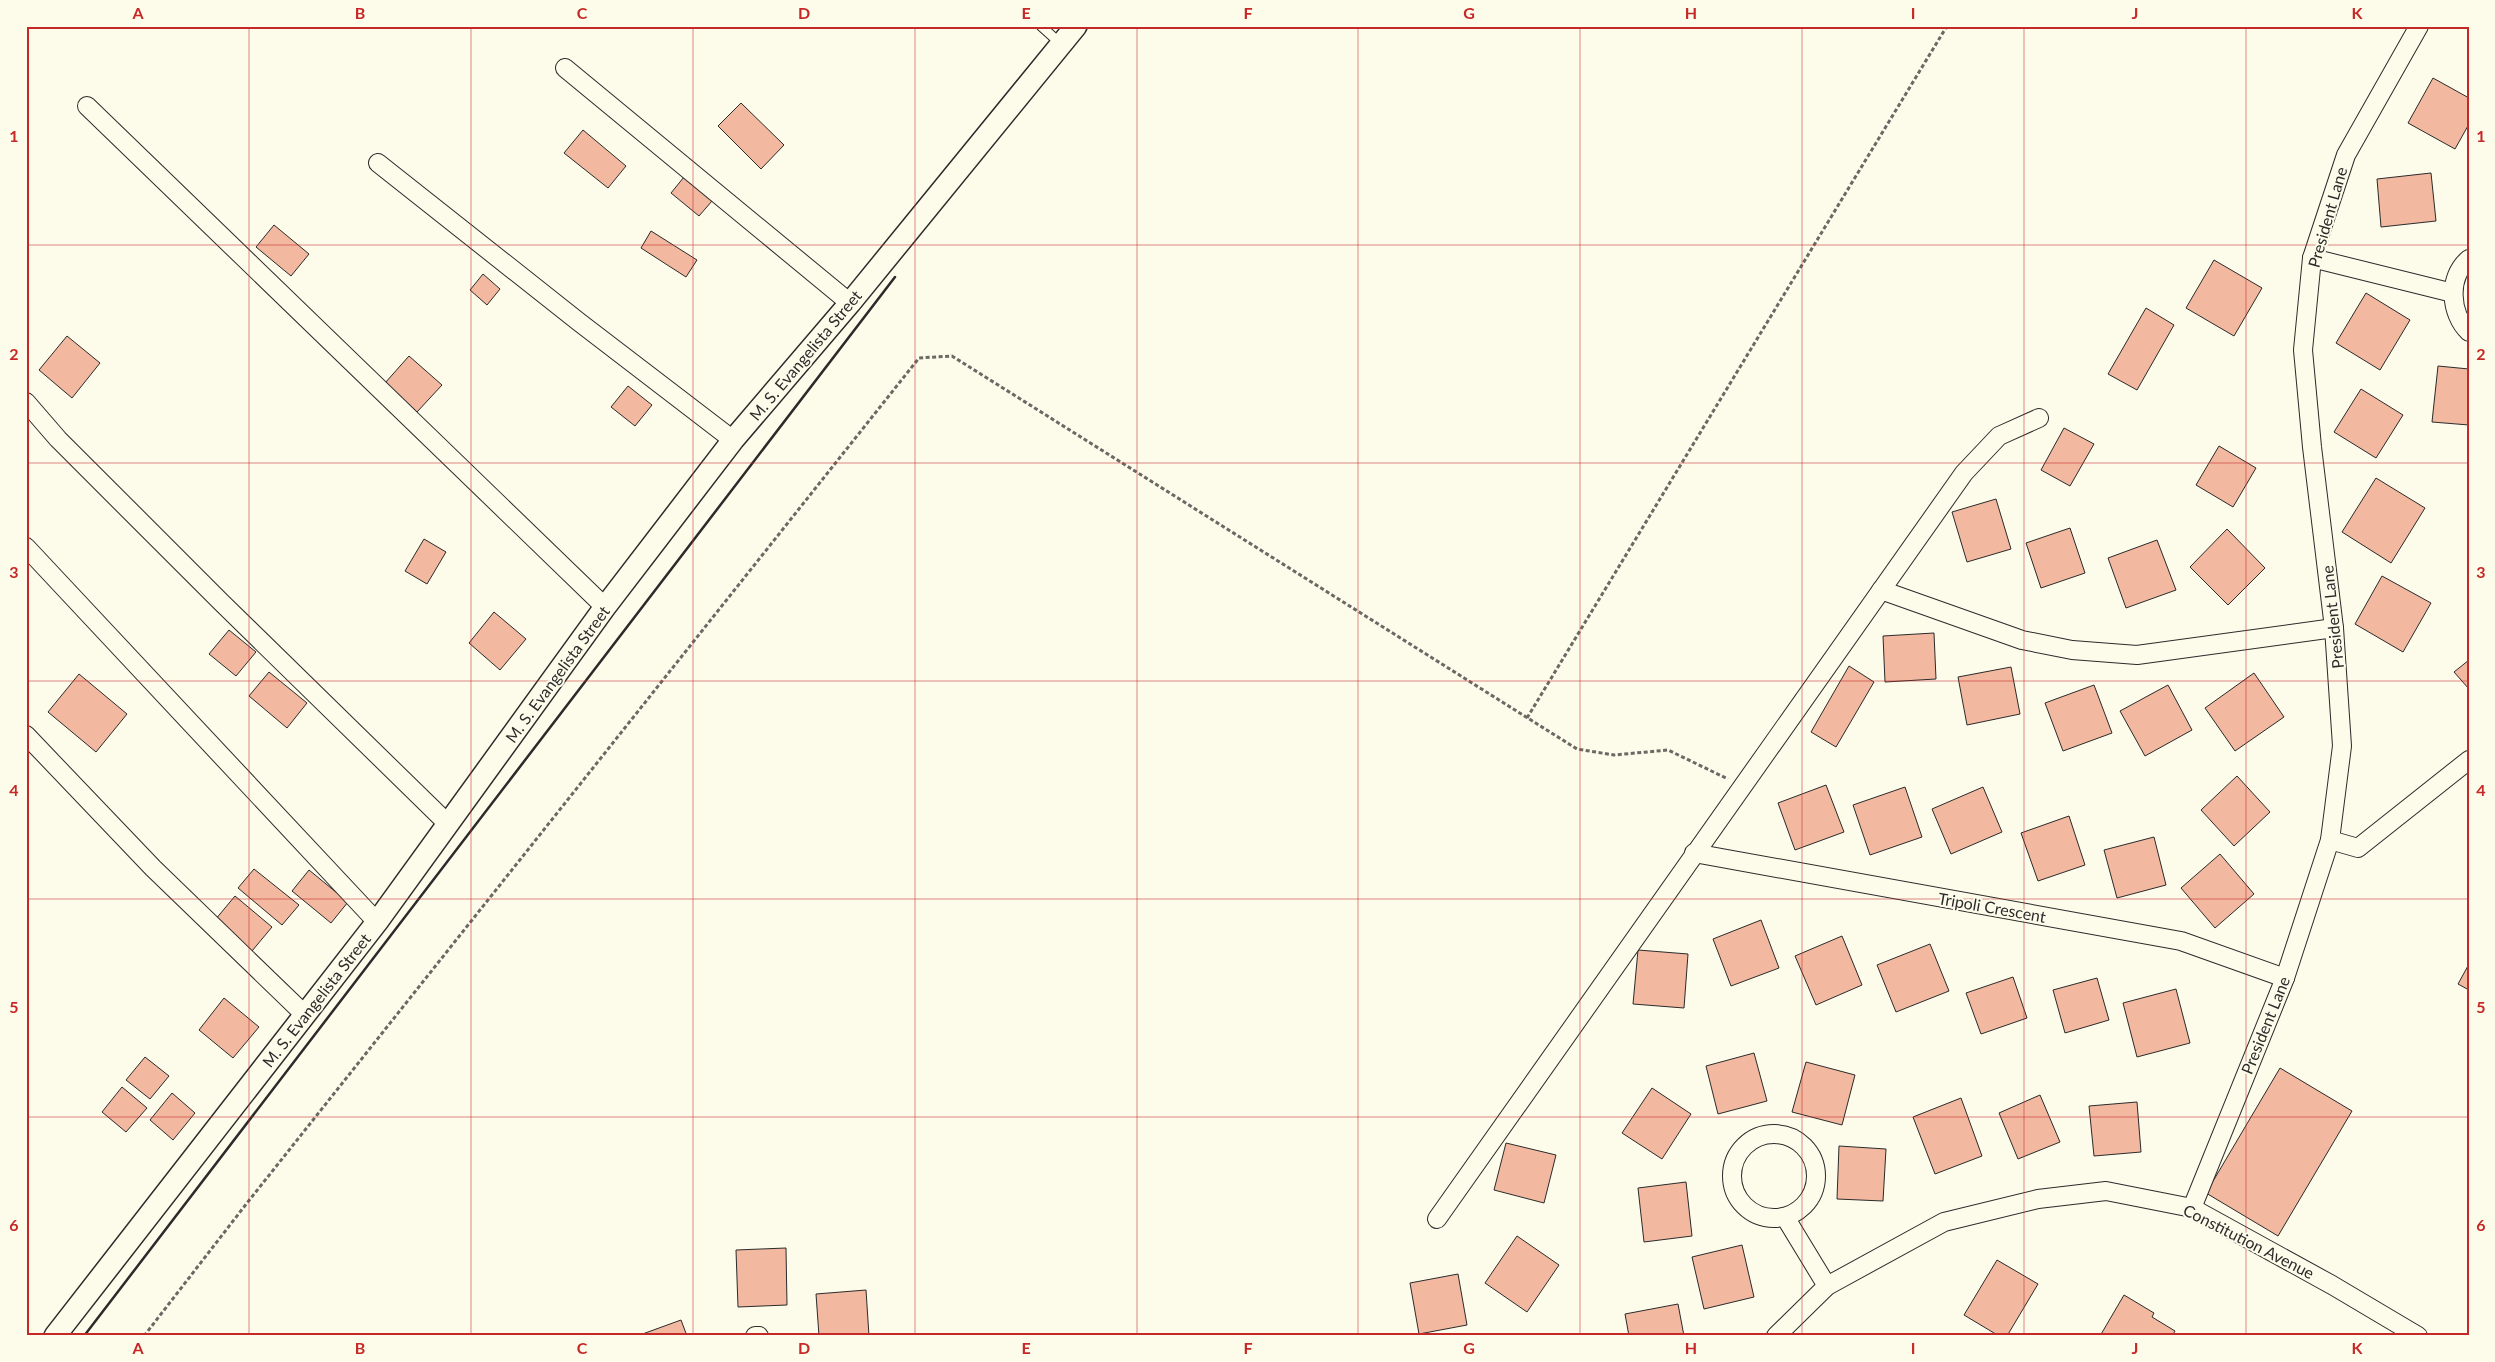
<svg xmlns="http://www.w3.org/2000/svg" width="2495" height="1362" font-family="Lato,sans-serif">
	<style>
		.building { fill: #f2b8a0; stroke: #2b2b2b }
		.lines { fill: none; stroke-linecap: round; stroke-linejoin: round }
		.service-casing { stroke: #2b2b2b; stroke-width: 11 }
		.minor-casing { stroke: #2b2b2b; stroke-width: 20 }
		.tertiary-casing { stroke: #2b2b2b; stroke-width: 24 }
		.path { stroke: #6a6964; stroke-width: 3; stroke-dasharray: 4 2.5; stroke-linecap: butt }
		.service { stroke: #fdfbea; stroke-width: 9 }
		.minor { stroke: #fdfbea; stroke-width: 18 }
		.tertiary { stroke: #fdfbea; stroke-width: 21 }
		.wall { stroke: #2b2b2b; stroke-width: 2.5 }
		.grid { fill: none; stroke: #c62828; stroke-width: 1; stroke-opacity: 0.55 }
		.labels { text-anchor: middle; dominant-baseline: central; stroke-width: 4; stroke-linejoin: round; paint-order: stroke }
		.street-label { font-size: 16px; fill: #2b2b2b; stroke: #fdfbea }
		.neatline { fill: none; stroke: #c62828; stroke-width: 2 }
		.grid-label { font-size: 16px; text-anchor: middle; font-weight: bold; fill: #c62828 }
	</style>
	<rect width="100%" height="100%" fill="#fdfbea"/>
	<g class="building">
		<polygon points="2433,78 2469,98 2469,124 2455,149 2408,123"/>
		<polygon points="741,103 784,145 761,169 718,126"/>
		<polygon points="583,130 626,166 608,188 564,153"/>
		<polygon points="2431,173 2436,221 2381,227 2377,179"/>
		<polygon points="684,177 712,201 699,216 671,193"/>
		<polygon points="274,225 309,254 291,276 256,247"/>
		<polygon points="651,231 697,260 686,277 641,248"/>
		<polygon points="2214,260 2262,288 2234,336 2186,308"/>
		<polygon points="483,274 500,289 487,305 470,290"/>
		<polygon points="2366,293 2410,320 2380,370 2336,343"/>
		<polygon points="2146,308 2174,325 2137,390 2108,374"/>
		<polygon points="67,336 100,363 72,398 39,370"/>
		<polygon points="409,356 442,385 417,412 385,383"/>
		<polygon points="2438,366 2469,369 2469,425 2432,422"/>
		<polygon points="628,386 652,405 635,426 611,407"/>
		<polygon points="2361,389 2403,415 2376,458 2334,432"/>
		<polygon points="2064,428 2094,444 2070,486 2041,470"/>
		<polygon points="2219,446 2256,468 2233,507 2196,485"/>
		<polygon points="2376,478 2425,508 2391,563 2342,532"/>
		<polygon points="1996,499 2011,549 1967,562 1952,512"/>
		<polygon points="2070,528 2085,573 2041,588 2026,543"/>
		<polygon points="2227,529 2265,568 2228,605 2190,567"/>
		<polygon points="424,539 446,552 427,584 405,571"/>
		<polygon points="2157,540 2176,590 2126,608 2108,558"/>
		<polygon points="2382,576 2431,603 2403,652 2355,624"/>
		<polygon points="494,612 526,639 500,670 469,643"/>
		<polygon points="229,630 256,652 236,676 209,654"/>
		<polygon points="1934,633 1936,679 1885,682 1883,636"/>
		<polygon points="2469,660 2469,689 2454,672"/>
		<polygon points="1849,666 1874,682 1836,747 1811,732"/>
		<polygon points="2011,667 2020,714 1967,725 1958,677"/>
		<polygon points="269,672 307,703 287,728 249,696"/>
		<polygon points="2254,673 2284,717 2235,751 2205,708"/>
		<polygon points="79,674 127,714 96,752 48,712"/>
		<polygon points="2094,685 2112,733 2063,751 2045,703"/>
		<polygon points="2168,685 2192,730 2145,756 2120,711"/>
		<polygon points="2237,776 2270,812 2234,846 2201,810"/>
		<polygon points="1826,785 1844,832 1795,850 1778,803"/>
		<polygon points="1905,787 1922,837 1870,855 1853,805"/>
		<polygon points="1983,787 2002,832 1951,854 1932,809"/>
		<polygon points="2069,816 2085,865 2038,881 2021,833"/>
		<polygon points="2154,837 2166,885 2117,898 2104,850"/>
		<polygon points="2220,854 2254,894 2215,928 2181,888"/>
		<polygon points="254,869 299,905 282,925 238,888"/>
		<polygon points="309,870 348,902 331,923 292,891"/>
		<polygon points="235,896 272,927 252,951 215,920"/>
		<polygon points="1761,920 1779,968 1731,986 1713,939"/>
		<polygon points="1842,936 1862,985 1816,1005 1795,956"/>
		<polygon points="1930,944 1949,991 1896,1012 1877,965"/>
		<polygon points="1638,950 1688,954 1684,1008 1633,1004"/>
		<polygon points="2469,964 2469,990 2458,984"/>
		<polygon points="2013,977 2027,1018 1981,1034 1966,993"/>
		<polygon points="2097,978 2109,1020 2065,1033 2053,990"/>
		<polygon points="2176,989 2190,1043 2137,1057 2123,1003"/>
		<polygon points="224,998 259,1027 233,1058 199,1030"/>
		<polygon points="1754,1053 1767,1101 1718,1114 1706,1066"/>
		<polygon points="145,1057 169,1076 150,1099 126,1080"/>
		<polygon points="1806,1062 1855,1075 1842,1125 1792,1112"/>
		<polygon points="2280,1068 2352,1111 2278,1236 2206,1193"/>
		<polygon points="122,1087 147,1108 126,1132 102,1112"/>
		<polygon points="1652,1088 1691,1114 1662,1159 1622,1133"/>
		<polygon points="172,1093 195,1113 173,1140 150,1120"/>
		<polygon points="2040,1095 2060,1142 2018,1159 1999,1113"/>
		<polygon points="1961,1098 1982,1156 1935,1174 1913,1117"/>
		<polygon points="2137,1102 2141,1152 2094,1156 2089,1106"/>
		<polygon points="1506,1143 1556,1155 1544,1203 1494,1190"/>
		<polygon points="1839,1146 1886,1149 1883,1201 1837,1199"/>
		<polygon points="1686,1182 1692,1236 1644,1242 1638,1188"/>
		<polygon points="1517,1236 1559,1265 1527,1312 1485,1283"/>
		<polygon points="1742,1245 1754,1297 1704,1309 1692,1257"/>
		<polygon points="786,1248 787,1305 738,1307 736,1250"/>
		<polygon points="1997,1260 2038,1284 2007,1336 1999,1336 1964,1315"/>
		<polygon points="1458,1274 1467,1325 1419,1334 1410,1283"/>
		<polygon points="866,1290 869,1336 819,1336 816,1294"/>
		<polygon points="2124,1295 2154,1313 2152,1317 2175,1331 2172,1336 2100,1336"/>
		<polygon points="1678,1304 1684,1336 1629,1336 1625,1314"/>
		<polygon points="681,1320 687,1336 637,1336"/>
	</g>
	<g class="lines">
		<defs>
			<polyline id="service" points="1041,26 1061,44"/>
			<g id="minor">
				<polyline points="565,68 850,303"/>
				<polyline points="87,106 605,607"/>
				<polyline points="378,163 579,322 733,440"/>
				<polyline points="2312,258 2453,293"/>
				<path d="M2469 259C2447 277 2450 314 2469 332"/>
				<polyline points="26,402 58,439 222,603 448,824"/>
				<polyline points="26,547 377,922"/>
				<polyline points="1881,590 2022,640 2072,650 2137,655 2334,628"/>
				<polyline points="26,735 153,868 304,1014"/>
				<polyline points="2330,840 2358,848 2469,760"/>
				<polyline points="1694,853 2181,941 2285,978"/>
				<circle cx="1774" cy="1176" r="42"/>
				<polyline points="2192,1208 2285,978 2330,840 2342,746 2334,628 2312,447 2303,350 2312,258 2346,155 2419,26"/>
				<polyline points="1785,1217 1827,1286"/>
				<polyline points="1437,1219 1964,473 1999,436 2039,418"/>
				<polyline points="755,1336 759,1336"/>
				<polyline points="1776,1336 1827,1286 1944,1222 2038,1199 2106,1191 2192,1208 2332,1285 2418,1336"/>
			</g>
			<polyline id="tertiary" points="55,1336 377,922 605,607 733,440 850,303 1076,26"/>
		</defs>
		<use href="#service" class="service-casing"/>
		<use href="#minor" class="minor-casing"/>
		<use href="#tertiary" class="tertiary-casing"/>
		<g class="path">
			<polyline points="1527,718 1947,26"/>
			<polyline points="144,1336 247,1203 919,358 952,356 1577,749 1614,755 1668,750 1728,779"/>
		</g>
		<use href="#service" class="service"/>
		<use href="#minor" class="minor"/>
		<use href="#tertiary" class="tertiary"/>
		<polyline class="wall" points="84,1336 895,277"/>
	</g>
	<path class="grid" d="M249 26V1336M471 26V1336M693 26V1336M915 26V1336M1137 26V1336M1358 26V1336M1580 26V1336M1802 26V1336M2024 26V1336M2246 26V1336M26 245H2469M26 463H2469M26 681H2469M26 899H2469M26 1117H2469"/>
	<g class="labels">
		<g class="street-label">
			<text transform="translate(2327 217) rotate(-74)">President Lane</text>
			<text transform="translate(805 355) rotate(-50)">M. S. Evangelista Street</text>
			<text transform="translate(2332 617) rotate(-96)">President Lane</text>
			<text transform="translate(557 674) rotate(-54)">M. S. Evangelista Street</text>
			<text transform="translate(1992 907) rotate(10)">Tripoli Crescent</text>
			<text transform="translate(316 1000) rotate(-52)">M. S. Evangelista Street</text>
			<text transform="translate(2265 1025) rotate(-68)">President Lane</text>
			<text transform="translate(2249 1241) rotate(27)">Constitution Avenue</text>
		</g>
	</g>
	<rect width="2495" height="1362" fill="none" stroke="#fdfbea" stroke-width="55"/>
	<rect x="28" y="28" width="2440" height="1306" class="neatline"/>
	<g class="grid-label">
		<text x="138" y="19">A</text>
		<text x="360" y="19">B</text>
		<text x="582" y="19">C</text>
		<text x="804" y="19">D</text>
		<text x="1026" y="19">E</text>
		<text x="1248" y="19">F</text>
		<text x="1469" y="19">G</text>
		<text x="1691" y="19">H</text>
		<text x="1913" y="19">I</text>
		<text x="2135" y="19">J</text>
		<text x="2357" y="19">K</text>
		<text x="14" y="142">1</text>
		<text x="2481" y="142">1</text>
		<text x="14" y="360">2</text>
		<text x="2481" y="360">2</text>
		<text x="14" y="578">3</text>
		<text x="2481" y="578">3</text>
		<text x="14" y="796">4</text>
		<text x="2481" y="796">4</text>
		<text x="14" y="1013">5</text>
		<text x="2481" y="1013">5</text>
		<text x="14" y="1231">6</text>
		<text x="2481" y="1231">6</text>
		<text x="138" y="1354">A</text>
		<text x="360" y="1354">B</text>
		<text x="582" y="1354">C</text>
		<text x="804" y="1354">D</text>
		<text x="1026" y="1354">E</text>
		<text x="1248" y="1354">F</text>
		<text x="1469" y="1354">G</text>
		<text x="1691" y="1354">H</text>
		<text x="1913" y="1354">I</text>
		<text x="2135" y="1354">J</text>
		<text x="2357" y="1354">K</text>
	</g>
</svg>
